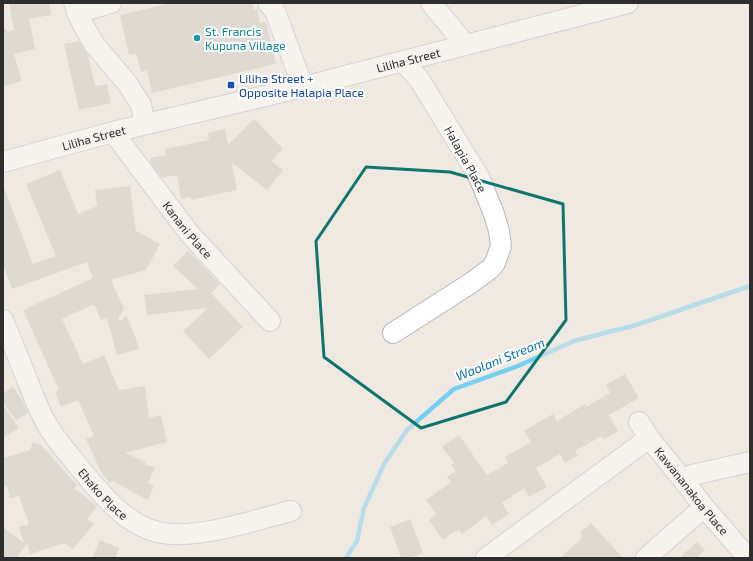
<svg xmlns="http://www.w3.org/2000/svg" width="753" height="561" font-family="'Exo 2',sans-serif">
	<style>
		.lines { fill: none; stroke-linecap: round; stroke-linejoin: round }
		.stream { stroke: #75cff0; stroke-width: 4.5 }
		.building { fill: #cbc7bf }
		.minor-casing { stroke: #b4b7c1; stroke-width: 22 }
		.minor { stroke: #fff; stroke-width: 20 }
		.marked { fill: none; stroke: #0f766e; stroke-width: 3; stroke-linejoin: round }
		.culture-dot { fill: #0f9aa8; stroke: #fff; stroke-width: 1.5 }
		.transit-dot { fill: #1a4fb4; stroke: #fff; stroke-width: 1.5 }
		.labels { text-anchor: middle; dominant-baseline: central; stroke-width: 4; stroke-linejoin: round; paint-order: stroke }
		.culture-label { font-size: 12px; fill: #0d838f; stroke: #fff; text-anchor: start }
		.street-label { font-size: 12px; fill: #2e2e2e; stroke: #fff }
		.transit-label { font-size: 12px; fill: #164399; stroke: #fff; text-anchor: start }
		.water-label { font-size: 13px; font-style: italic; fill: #0d6fa3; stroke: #fff }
	</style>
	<rect width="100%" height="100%" fill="#efe9e1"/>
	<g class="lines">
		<polyline class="stream" points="346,558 357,541 364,508 384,464 407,430 454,389 518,366 574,341 636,325 750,286"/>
	</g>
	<g class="building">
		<polygon points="9,3 49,3 51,15 29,19 35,49 14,54 22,81 3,87 3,29 7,29 7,32 14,30"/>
		<polygon points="171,3 252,3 254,10 257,9 260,23 266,22 276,64 152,93 147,70 141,72 136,53 129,55 120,15"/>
		<polygon points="79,41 88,55 95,86 107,84 111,103 79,110 64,44"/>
		<polygon points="254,119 283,149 271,161 283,170 267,190 232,163 237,190 191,200 191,197 181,199 177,175 162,178 151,164 150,158 166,155 165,149 209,140 208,133 225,129 228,145"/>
		<polygon points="60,170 78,214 97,206 95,190 130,186 136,231 160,244 146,270 111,280 124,309 118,319 121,321 126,315 135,336 139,349 117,355 107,318 101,320 94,304 62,319 83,364 104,355 119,390 145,386 149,418 161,415 167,442 125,453 146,462 145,464 155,468 148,483 154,486 148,500 112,481 110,483 101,472 86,439 94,436 78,400 61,407 55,392 59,390 23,310 93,278 87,262 12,289 3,264 3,188 4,188 33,264 56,256 26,184"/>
		<polygon points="188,250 220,284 211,293 243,327 209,359 183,331 208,308 147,315 144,295 198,289 173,266"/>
		<polygon points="625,374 639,398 609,415 618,431 604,439 602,436 575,451 578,456 565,463 560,454 536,468 547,487 529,497 524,488 502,503 509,514 492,525 486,516 462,534 459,530 456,532 455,531 443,540 429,520 436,514 426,500 451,482 447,477 456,471 451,465 454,463 442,447 459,435 487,475 508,463 505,457 531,442 524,431 553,414 557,421 585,404 586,407 610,393 606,385"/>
		<polygon points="13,387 24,403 28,412 16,421 3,402 3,393"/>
		<polygon points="3,405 19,428 3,438"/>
		<polygon points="33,442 41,445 77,485 74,488 97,506 87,519 94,524 73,549 65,543 30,554 27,544 16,558 3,558 3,527 24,543 19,527 29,524 19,496 10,498 7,486 3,487 3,458 30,450"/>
		<polygon points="410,519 423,553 410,558 401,558 390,527"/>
		<polygon points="591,523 623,558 560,558 583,537 580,533"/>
		<polygon points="100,540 119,548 115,558 92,558"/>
		<polygon points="697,542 705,550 697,558 679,558"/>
	</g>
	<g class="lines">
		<defs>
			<g id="minor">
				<polyline points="74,3 82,23 94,44 127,83 141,105 145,124"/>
				<polyline points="268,3 275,11 303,87"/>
				<polyline points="431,3 465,44"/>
				<polyline points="77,13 111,3"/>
				<path id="s1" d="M113 132 189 233 270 321"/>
				<path id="s2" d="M3 162 113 132 303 87 628 3"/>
				<path id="s3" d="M3 320C11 340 20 361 28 382 33 395 38 408 45 421 54 438 67 452 79 467 102 495 131 533 172 534 208 536 255 520 291 511"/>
				<polyline points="393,333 471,283 490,269 495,263 501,246 499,231 494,214 479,177 419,79 403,61"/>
				<path id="s4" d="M639 422 649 438 684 481 704 507 748 558"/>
				<polyline points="684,481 692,475 750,462"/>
				<polyline points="486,558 649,438"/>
				<polyline points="646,558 704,507"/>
			</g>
		</defs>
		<use href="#minor" class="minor-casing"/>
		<use href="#minor" class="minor"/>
	</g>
	<path d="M0 0H753V561H0ZM366 167 450 172 563 204 566 320 506 402 421 428 324 357 316 241Z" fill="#efe9e1" fill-opacity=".55" fill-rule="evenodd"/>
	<path class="marked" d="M366 167 450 172 563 204 566 320 506 402 421 428 324 357 316 241Z"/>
	<circle class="culture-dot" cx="197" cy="38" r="4"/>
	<rect class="transit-dot" x="227" y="81" width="8" height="8" rx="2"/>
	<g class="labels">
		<g class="culture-label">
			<text x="205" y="31">St. Francis<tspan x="205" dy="14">Kupuna Village</tspan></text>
		</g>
		<g class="street-label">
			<text stroke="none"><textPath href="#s2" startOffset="418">Liliha Street</textPath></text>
			<text stroke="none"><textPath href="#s2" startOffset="94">Liliha Street</textPath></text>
			<text transform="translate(466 159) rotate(61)">Halapia Place</text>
			<text stroke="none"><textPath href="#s1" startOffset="123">Kanani Place</textPath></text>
			<text stroke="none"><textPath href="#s4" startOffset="87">Kawananakoa Place</textPath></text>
			<text stroke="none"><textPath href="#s3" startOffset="203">Ehako Place</textPath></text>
		</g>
		<g class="transit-label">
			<text x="239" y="78">Liliha Street +<tspan x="239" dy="14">Opposite Halapia Place</tspan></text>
		</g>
		<g class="water-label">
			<text transform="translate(500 359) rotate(-22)">Waolani Stream</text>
		</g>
	</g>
	<rect width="753" height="561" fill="none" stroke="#2e2e2e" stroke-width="8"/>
</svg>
